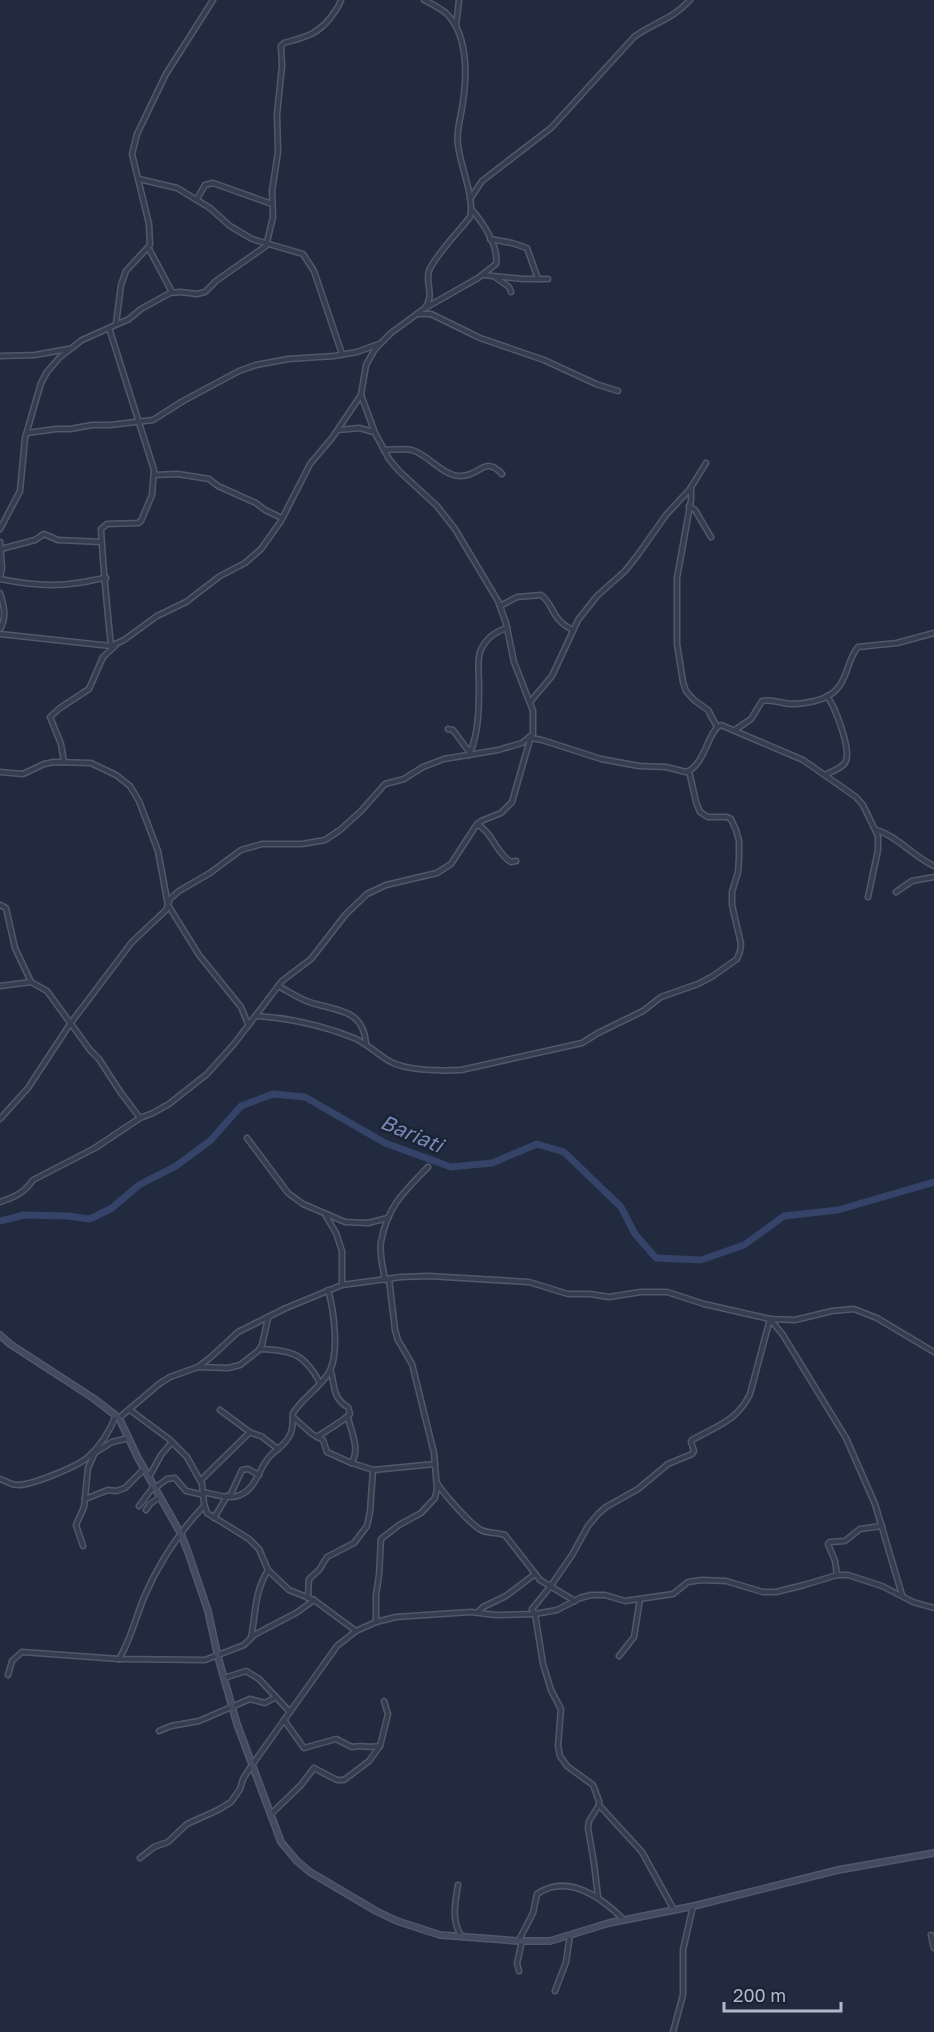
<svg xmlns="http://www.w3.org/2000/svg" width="934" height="2032" font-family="'Golos Text',sans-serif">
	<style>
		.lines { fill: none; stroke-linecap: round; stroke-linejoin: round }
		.river { stroke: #344367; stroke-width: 7 }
		.street-casing { stroke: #515869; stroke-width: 7 }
		.secondary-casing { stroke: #515869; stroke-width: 8 }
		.street { stroke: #353d4e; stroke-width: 4 }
		.secondary { stroke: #434b62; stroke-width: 5 }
		.labels { text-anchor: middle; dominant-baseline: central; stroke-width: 5; stroke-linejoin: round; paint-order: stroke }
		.water-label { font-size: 21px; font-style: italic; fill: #7689b4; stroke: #1b2233 }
	</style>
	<rect width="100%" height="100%" fill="#212a3f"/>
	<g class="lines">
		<polyline class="river" points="0,1221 24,1215 68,1216 89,1219 94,1217 112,1208 139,1185 176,1166 211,1140 241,1106 273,1094 305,1097 385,1143 451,1167 492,1163 537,1144 564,1152 621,1207 635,1234 656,1258 701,1260 744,1245 784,1216 838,1210 934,1182"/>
		<defs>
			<g id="street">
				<polyline points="456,26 459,0"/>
				<polyline points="139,179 177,188 210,208 230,226 252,239 303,254 314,271 342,354"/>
				<polyline points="197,199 205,185 213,183 272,204"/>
				<path d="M470 199 482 181 551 128 634 37C654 22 672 20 690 0"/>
				<polyline points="490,239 512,243 527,248 538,279"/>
				<polyline points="148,247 172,292"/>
				<polyline points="483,275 523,279 548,279"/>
				<polyline points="495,277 509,287 511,292"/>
				<path d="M427 307 478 278 496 264C499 246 483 223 472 210"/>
				<polyline points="417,314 431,314 480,338 544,360 596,384 618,391"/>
				<polyline points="116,324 121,285 126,271 150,245 149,224 132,154 137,134 166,74 213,0"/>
				<path d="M109 328 154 470 152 495 141 521 138 523 107 524 101 529C103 568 107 607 111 646"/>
				<polyline points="0,356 35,355 68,349"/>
				<polyline points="338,430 359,428 374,432"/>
				<polyline points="27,433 56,429 70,429 92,425 110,425 153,420 183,401 239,371 256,365 288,359 334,356 357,352 379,344"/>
				<path d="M384 450C393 450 403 448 412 450 429 455 442 476 461 476 481 476 484 455 502 474"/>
				<polyline points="154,475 178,474 209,479 218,486 256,503 265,510 282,518"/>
				<polyline points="691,487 691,500 677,578 677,644 683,682 686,691 694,700 708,710 717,727"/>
				<polyline points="689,506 695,510 711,537"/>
				<path d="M0 529 20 491 25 438 41 383 47 372 60 357 82 340 129 319 141 309 170 293 180 292 197 294 205 292 216 281 266 246 273 217 272 191 278 152 277 114 282 66 281 46 284 43C305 37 317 35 331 17 335 11 339 7 341 0"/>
				<polyline points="0,542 2,568 0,577"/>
				<polyline points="1,549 35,540 44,534 58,540 101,542"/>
				<path d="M0 579C24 584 53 587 77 583 87 582 96 579 106 578"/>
				<path d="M0 593C4 605 7 618 0 629"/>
				<path d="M500 606 517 597 541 595C555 605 550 619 573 630"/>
				<path d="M0 634 111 646 124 640 157 616 186 602 220 576 245 563 261 549 281 521 310 464 332 438 361 395 366 365 375 349 391 333 425 308C435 294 425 285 429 271 433 258 460 230 470 217 475 197 460 166 458 145 456 131 460 121 462 108 467 79 469 38 448 15 441 8 432 4 424 0"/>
				<polyline points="530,702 552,676 578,620 597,596 625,571 637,556 666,515 690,489 706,463"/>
				<polyline points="448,729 453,730 470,753"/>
				<path d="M735 730 751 719 762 701C772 699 780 703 790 704 804 704 827 701 837 689 848 677 848 658 858 647L897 643 934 633"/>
				<path d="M531 738 542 740 601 759 639 766 666 767 686 772C705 766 708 730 721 725L803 760 856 797 863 805 878 836V850L868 897"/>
				<path d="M469 755C479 734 479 707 479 685 479 675 477 662 480 652 485 639 494 632 507 628"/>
				<polyline points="64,762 61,744 50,717 60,708 89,689 103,657 115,646"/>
				<polyline points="0,772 23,774 44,764 54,762 91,763 116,775 130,786 139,801 158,851 168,905 199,955 241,1007 248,1024"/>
				<path d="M825 775C832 771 843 768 846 761 851 748 835 707 827 696"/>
				<path d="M477 824C493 833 496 853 511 862L516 861"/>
				<path d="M877 830C898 837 913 856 934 866"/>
				<polyline points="896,892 912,881 934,877"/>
				<polyline points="0,905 6,908 15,948 31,982"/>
				<polyline points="0,986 31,982 47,991 90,1050 99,1059 121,1093 140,1118"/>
				<path d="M278 986C288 991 298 998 309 1002 335 1011 363 1008 366 1043"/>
				<path d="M256 1016C289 1018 324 1026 354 1038 368 1044 377 1054 389 1061 406 1071 442 1071 461 1070L582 1043 598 1033 643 1011 661 997 698 984 713 976 737 959 740 951 741 944 732 905V892L738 872 739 858V841L736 830 731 819 727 817H708L700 812 696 802 689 771"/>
				<polyline points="0,1119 28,1088 70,1024 132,942 166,910 170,899 179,891 210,873 241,850 262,844 302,844 325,840 340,830 361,811 385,784 404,779 423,767 444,759 498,750 522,743 533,734 533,711 514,662 506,623 498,601 455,529 437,506 399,471 389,459 375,433 361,395"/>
				<polyline points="247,1138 288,1193 303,1204 345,1222 368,1223 388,1218"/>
				<path d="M0 1202C15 1197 24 1193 33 1180L95 1148 140 1118 153 1113 169 1104 207 1074 234 1044 282 981 311 959 346 914 367 894 386 885 437 873 451 864 475 827 481 821 501 813 512 802 531 736"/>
				<polyline points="326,1216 336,1233 342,1251 342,1285"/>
				<path d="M385 1280C383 1267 379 1254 381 1242 388 1205 404 1192 428 1167"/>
				<path d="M260 1349C292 1350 305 1354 320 1383"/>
				<polyline points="198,1367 228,1368 240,1365 258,1351 262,1345 268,1318"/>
				<polyline points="130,1410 169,1439 187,1457 202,1484 204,1503 207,1513 249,1539 259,1549 268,1570 289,1590 314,1600 356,1631"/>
				<polyline points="220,1410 251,1433 261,1436 278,1449"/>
				<polyline points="293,1417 312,1434 323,1440 327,1452 349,1462 373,1470 435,1464"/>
				<path d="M348 1417C351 1432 361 1450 351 1463"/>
				<polyline points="119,1418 159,1384 170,1377 198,1367 211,1357 238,1332 286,1308 342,1285 401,1277 428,1276 529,1282 568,1294 590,1294 609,1297 641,1292 667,1292 704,1304 770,1319 783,1335 846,1438 875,1504 902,1595"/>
				<path d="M317 1437 343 1420 350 1414 348 1407C333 1399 335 1387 331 1372"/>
				<polyline points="96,1452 112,1442 129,1438"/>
				<polyline points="149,1477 161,1455 172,1442"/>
				<path d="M0 1479C6 1481 11 1485 18 1485 32 1485 76 1467 87 1458 101 1446 110 1431 116 1415"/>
				<polyline points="201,1480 250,1432"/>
				<path d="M437 1483C443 1493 471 1525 481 1530 489 1534 497 1532 505 1535L540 1580 575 1601"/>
				<polyline points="155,1488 167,1479 175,1478 186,1491 204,1495"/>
				<path d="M203 1492C214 1494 230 1500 240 1495 258 1487 259 1466 271 1455 278 1448 285 1445 290 1435 294 1426 292 1421 293 1413 303 1398 319 1388 328 1374 340 1356 334 1310 328 1290"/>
				<polyline points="230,1496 242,1470 248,1469 259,1475"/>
				<polyline points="85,1499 108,1490 116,1491 125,1488 144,1469"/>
				<polyline points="139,1506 154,1486"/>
				<polyline points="146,1510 150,1504 160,1497"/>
				<polyline points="214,1518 227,1496"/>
				<polyline points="83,1546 76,1525 84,1507 88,1468 96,1450"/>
				<polyline points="837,1575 835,1561 828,1544 830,1542 845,1541 860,1529 882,1526"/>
				<polyline points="308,1598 309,1579 319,1570 327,1557 354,1543 367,1526 370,1512 373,1470"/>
				<polyline points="478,1612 483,1607 506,1596 535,1574"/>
				<polyline points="376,1622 376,1595 379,1575 381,1539 399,1525 421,1513 435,1498 437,1489 434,1453 412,1364 398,1340 395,1330 389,1279"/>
				<path d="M251 1638C256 1613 254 1593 268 1570"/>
				<polyline points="619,1656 634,1637 640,1599"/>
				<path d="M119 1659C131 1639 136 1616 145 1595 160 1561 179 1532 204 1506"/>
				<polyline points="8,1675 12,1661 22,1652 119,1659 205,1660 244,1645 254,1635 296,1613 314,1600"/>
				<polyline points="224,1678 246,1671 259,1679 290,1712"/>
				<path d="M284 1720 304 1748 336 1739 352 1747C361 1745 370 1748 380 1746"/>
				<polyline points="159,1731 171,1726 199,1721 250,1699 265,1703 276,1697"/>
				<polyline points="599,1805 642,1852 674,1910"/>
				<polyline points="271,1814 301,1785 314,1768 337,1780 344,1780 369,1761 380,1746 388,1714 384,1701"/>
				<polyline points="140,1858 154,1847 168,1842 187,1824 218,1810 231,1802 240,1789 243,1779 252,1765 337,1646 356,1631 376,1622 396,1617 471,1612 496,1615 535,1614 557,1610 580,1598 591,1595 605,1595 625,1601 673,1594 688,1582 702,1580 726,1581 763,1592 776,1592 804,1585 837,1575 848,1575 882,1586 913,1602 934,1608"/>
				<path d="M458 1885C455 1903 451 1922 462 1937"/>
				<path d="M598 1897 594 1863 588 1828 589 1821 599 1805V1801L593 1785 567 1766 560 1756 558 1746 561 1709 551 1690 543 1664 535 1614 532 1609 550 1587 572 1555 588 1526 598 1514 606 1507 638 1489 668 1464 692 1454 694 1451 691 1442 692 1440C717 1426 737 1421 750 1394L770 1319 795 1320 832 1311 854 1309 877 1318 934 1352"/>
				<polyline points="931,1935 934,1948"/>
				<path d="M519 1940 533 1913 537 1894C568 1873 602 1898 624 1920"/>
				<polyline points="519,1971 517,1963 522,1941"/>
				<polyline points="555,1991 566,1962 570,1935"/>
				<polyline points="673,2032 683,1995 683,1950 693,1906"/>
			</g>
			<polyline id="secondary" points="0,1335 10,1344 93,1398 119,1418 138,1458 181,1534 188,1552 208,1611 218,1657 237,1724 281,1842 297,1861 310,1872 376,1911 397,1921 440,1935 519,1941 550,1941 609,1923 694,1906 838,1870 934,1853"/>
		</defs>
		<use href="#street" class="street-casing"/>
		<use href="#secondary" class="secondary-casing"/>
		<use href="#street" class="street"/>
		<use href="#secondary" class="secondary"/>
	</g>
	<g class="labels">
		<g class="water-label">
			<text transform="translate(412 1133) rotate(23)">Bariati</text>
		</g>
	</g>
	<path d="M724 2002v9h117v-9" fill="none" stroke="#b1b8ca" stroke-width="3"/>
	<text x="733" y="2002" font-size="18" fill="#b1b8ca" stroke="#1b2233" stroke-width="4.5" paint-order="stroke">200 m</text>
</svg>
